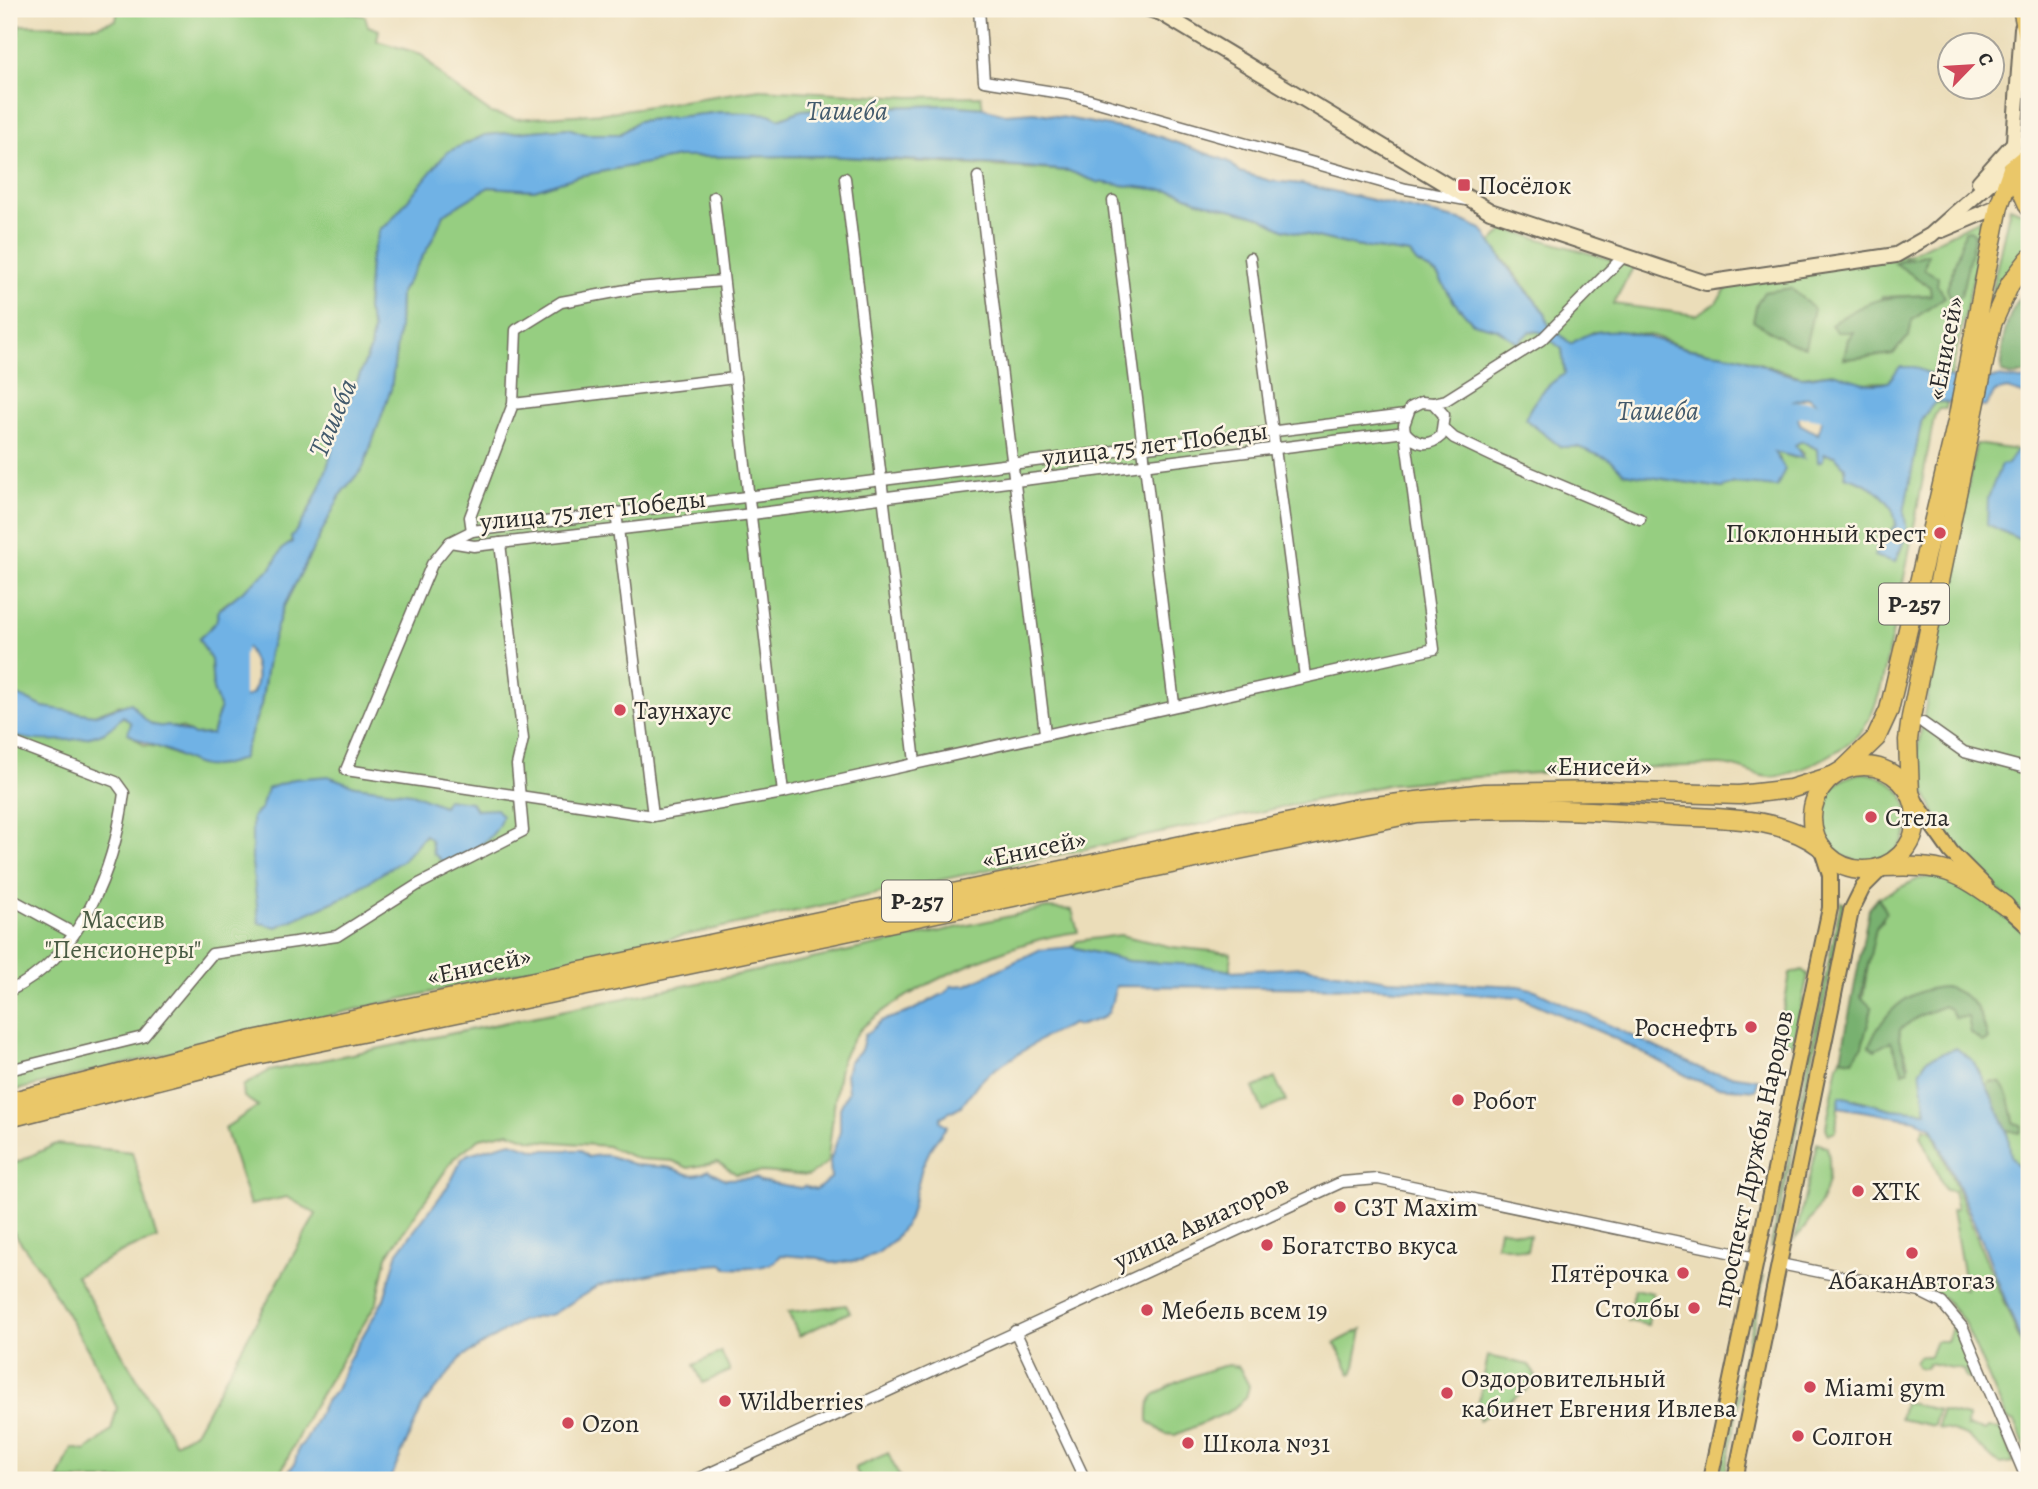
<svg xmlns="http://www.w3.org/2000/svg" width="2038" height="1489" font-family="Alegreya,serif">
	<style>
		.green { fill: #96ce81; stroke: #607c56; stroke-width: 2; fill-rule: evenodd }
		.forest { fill: #78b16f; stroke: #526e4d; stroke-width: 2 }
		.water { fill: #6fb2e5; stroke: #4d6e88; stroke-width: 2; fill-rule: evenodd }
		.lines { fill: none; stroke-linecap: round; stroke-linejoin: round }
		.river { stroke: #6fb2e5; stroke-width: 16 }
		.street-casing { stroke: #6e695d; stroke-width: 13 }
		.secondary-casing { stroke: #6e695d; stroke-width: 18 }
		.primary-casing { stroke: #6e695d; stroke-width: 18 }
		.highway-casing { stroke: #6e695d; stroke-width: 21 }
		.street { stroke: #fff; stroke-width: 10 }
		.secondary { stroke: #f7e9c3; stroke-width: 14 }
		.primary { stroke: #eac769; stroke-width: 14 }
		.highway { stroke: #eac769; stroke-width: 18 }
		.poi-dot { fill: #d1495b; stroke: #fcf5e5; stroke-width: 2.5 }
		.labels { text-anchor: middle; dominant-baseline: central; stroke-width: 5; stroke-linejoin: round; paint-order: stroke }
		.shield { fill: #fcf5e5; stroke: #6a6863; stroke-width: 2 }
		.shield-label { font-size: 24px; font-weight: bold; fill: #2b2b2b }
		.poi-label { font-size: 26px; fill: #2b2b2b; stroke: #fcf5e5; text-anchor: start }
		.street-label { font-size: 26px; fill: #2b2b2b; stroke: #fcf5e5 }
		.park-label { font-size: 26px; fill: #4b5c45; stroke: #fcf5e5 }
		.water-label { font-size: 28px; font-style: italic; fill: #435a6c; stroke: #fcf5e5 }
	</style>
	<rect width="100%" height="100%" fill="#fcf5e5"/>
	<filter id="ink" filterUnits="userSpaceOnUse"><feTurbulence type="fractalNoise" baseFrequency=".0143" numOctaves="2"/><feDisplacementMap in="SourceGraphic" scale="14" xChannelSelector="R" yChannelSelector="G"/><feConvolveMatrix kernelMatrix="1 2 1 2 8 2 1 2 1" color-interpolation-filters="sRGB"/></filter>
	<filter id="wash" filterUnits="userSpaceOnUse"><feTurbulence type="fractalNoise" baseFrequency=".00686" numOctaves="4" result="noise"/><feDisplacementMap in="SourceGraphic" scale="28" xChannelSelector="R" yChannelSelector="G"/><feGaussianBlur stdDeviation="1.57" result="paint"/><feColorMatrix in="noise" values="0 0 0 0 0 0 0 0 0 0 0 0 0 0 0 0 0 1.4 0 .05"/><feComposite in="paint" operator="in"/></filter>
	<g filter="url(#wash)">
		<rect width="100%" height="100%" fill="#ebddb9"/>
		<g class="green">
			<path d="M136 9H332L365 16 368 26 379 30 377 41 421 54 449 83 491 113 516 119 604 113 760 89 910 97 981 96 983 108 947 105 813 109 802 110 779 119 769 114 722 112 638 121 620 134H585L568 128 485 135 448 152 388 224 380 229 370 261 367 310 373 330 370 350 334 437C332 473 296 539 273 566 259 583 236 595 219 609L217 622 199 639 211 660 213 689 220 709 212 734 194 735 182 728 151 726 120 705 94 715 43 707 9 691V34L18 35 19 25 97 26 116 20 118 10Z"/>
			<path d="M825 156 1069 171 1097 182 1179 192 1195 200 1260 217 1283 229 1355 246 1410 254 1417 263 1437 274 1454 302 1473 323 1497 329 1518 342 1530 331 1540 332 1562 349 1565 374 1534 426 1561 447H1578L1611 460 1624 473 1722 488 1734 483 1777 486 1780 459 1774 451 1795 458 1804 454 1795 445 1802 441 1817 449 1819 461 1824 454 1835 456 1845 467V476C1869 483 1894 497 1896 525L1884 540 1876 543 1896 562 1907 533 1904 512 1921 422 1932 403 1947 402 1946 409H1939L1934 417C1921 490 1908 563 1892 635 1885 664 1882 700 1865 726 1852 747 1804 771 1780 776 1758 781 1740 764 1719 765 1610 768 1500 774 1391 784 929 882 467 979 9 1092V733H103L123 716 131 723 129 733 144 745 158 747 199 765 242 759 261 705 269 652 283 608 342 492 363 468 391 389 399 327 400 294 430 244 444 214 489 187 534 190 579 176 678 157Z"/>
			<polygon points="2010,207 2029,215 2029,245 1995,288 1984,325"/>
			<path d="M1981 219 1985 224 1951 376C1933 376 1918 368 1900 367L1888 382 1857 383 1833 373 1802 377 1741 357 1686 348 1654 336 1619 331 1593 332 1571 344 1547 324 1545 313 1491 243 1505 229 1634 266 1613 304 1696 315 1715 304 1733 280 1910 254ZM1908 257 1924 269 1945 297 1912 320 1909 336 1893 354 1844 359 1848 339 1882 297 1931 295 1930 287 1895 263Z"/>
			<path d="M1976 444 2017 450 2008 464 1987 524 2029 544V918C1979 873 1926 828 1916 757Z"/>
			<path d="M1863 773C1923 777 1924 859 1867 861 1810 864 1804 781 1863 773Z"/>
			<path d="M1936 876 1979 896 2029 937V1180L2011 1157 2007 1130 2020 1133 2022 1126 2014 1123C2013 1105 2004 1093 1992 1081L1987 1087 1973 1061 1956 1048 1928 1059 1923 1065 1926 1112 1891 1109 1856 1099 1838 1107 1836 1131 1828 1134 1826 1127 1838 1064 1841 1058 1853 1060 1871 946 1876 928 1883 921 1882 904 1878 898 1918 879ZM1944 987C1972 995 1981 1012 1988 1039L1968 1017 1944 1006 1921 1015 1900 1029 1899 1039 1909 1064 1903 1072 1891 1040 1917 995Z"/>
			<polygon points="1841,902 1845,904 1773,1246 1770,1247"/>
			<path d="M1047 908 1072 910 1078 932C1021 937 907 987 864 1026 856 1033 848 1047 843 1057 836 1071 831 1141 827 1163L808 1176 763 1172 736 1174 718 1162 688 1168 673 1161 638 1159 607 1146 531 1140 509 1132 480 1138 454 1158 387 1256 377 1302 310 1412 277 1480H58L72 1448 86 1451 111 1431 117 1408 91 1355 42 1272 9 1226V1166L56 1144 132 1152 157 1239 130 1248 76 1276 175 1443 195 1432 316 1214 287 1197 250 1205 225 1128 258 1106 244 1097 243 1086 269 1071 766 969Z"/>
			<polygon points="1120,935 1172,947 1231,953 1231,971 1128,961 1072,947 1077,941"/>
			<polygon points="1802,970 1808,975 1793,1044 1786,1042 1779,1031 1790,974"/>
			<polygon points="1275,1078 1286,1101 1263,1111 1253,1088"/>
			<polygon points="1924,1128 1932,1130 2029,1362 2029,1455 2014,1422 2007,1419 1963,1320 1945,1299 1928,1288 1927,1281 1966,1289 1952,1210 1957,1209 1953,1191 1945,1190 1921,1135"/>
			<path d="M1817 1143 1827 1147C1836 1182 1818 1214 1795 1239Z"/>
			<polygon points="1499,1229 1530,1235 1527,1251 1496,1245"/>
			<polygon points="1764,1276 1724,1480 1719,1480 1761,1277"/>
			<polygon points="1634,1289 1653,1293 1648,1325 1628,1321"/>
			<polygon points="846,1305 850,1312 799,1336 788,1312"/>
			<polygon points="1953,1325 1974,1376 1972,1380 1966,1378 1963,1370 1928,1363 1926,1368 1918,1368 1915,1362 1919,1356 1930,1356 1936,1341 1947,1341"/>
			<polygon points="1362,1329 1354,1372 1351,1374 1335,1343"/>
			<polygon points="721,1352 730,1371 703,1383 694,1365"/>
			<polygon points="1488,1356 1529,1365 1539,1382 1479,1420 1480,1416 1476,1415"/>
			<path d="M1229 1365 1239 1367 1249 1386 1246 1398 1229 1412 1175 1435 1165 1434 1148 1421C1148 1412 1147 1402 1155 1395 1171 1383 1210 1368 1229 1365Z"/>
			<polygon points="1904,1402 1938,1410 1934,1426 1900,1419"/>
			<path d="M1941 1411 1968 1417 1967 1427 1985 1431 1988 1428 2000 1429 2014 1462 1999 1464C1972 1442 1976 1435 1938 1428Z"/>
			<polygon points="888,1453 901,1480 861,1480 855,1468"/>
		</g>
		<g class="forest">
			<polygon points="1970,230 1975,234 1961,296 1951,299 1947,289 1965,231"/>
			<path d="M1928 254 1924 269 1938 277 1937 286 1945 297 1912 320 1909 336 1893 354 1844 359 1848 339 1854 332H1837L1831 325C1870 297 1884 297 1931 295L1930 287 1895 263Z"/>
			<path d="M2029 285V373L2014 376 2002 373C2000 339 2007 311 2029 285Z"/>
			<polygon points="1791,288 1814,309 1805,347 1788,342 1753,321 1757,303 1764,292"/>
			<polygon points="1878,898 1886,913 1876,928 1861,997 1872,1008 1862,1046 1853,1060 1841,1058 1869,909"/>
			<path d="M1944 987C1976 996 1980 1010 1988 1040L1982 1042 1971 1033 1968 1017 1955 1018 1950 1009 1944 1006 1921 1015 1900 1029 1899 1039 1909 1070 1903 1072 1891 1041 1875 1050 1869 1046C1882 1014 1907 989 1944 987Z"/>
			<polygon points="1989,1082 2000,1082 2009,1097 2014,1123 2022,1125 2020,1133 2007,1130 1987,1087"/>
		</g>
		<g class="water">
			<path d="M947 105 983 108 1005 114 1034 112 1152 134 1228 161 1240 172 1271 181 1302 184 1464 221 1483 230 1508 268 1545 313 1548 324 1571 344C1607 315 1652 341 1689 349 1707 353 1726 352 1743 358 1762 364 1784 376 1804 377 1815 378 1825 372 1836 374 1854 379 1869 388 1888 382L1900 367H1913L1936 376 1982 381 1997 377 2022 380 2029 376V396L2007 389 1995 392 1985 407 1936 401 1922 418 1904 512 1907 533 1895 562 1874 556 1877 549 1876 543 1884 540 1896 525C1894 497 1869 483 1845 476V467L1835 456 1824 454 1823 460 1818 462 1817 449 1802 441 1795 445 1804 459 1774 452 1785 469 1777 487 1734 483 1722 488 1624 473 1611 460 1578 447H1561L1525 419C1533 400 1548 383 1565 374L1562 349 1540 332 1530 331 1518 343 1497 329 1473 323 1454 302 1437 274 1417 263 1410 254 1355 246 1283 229 1260 217 1195 200 1179 192 1097 182 1069 171 1003 165 825 156 678 157 579 176 534 190 489 187 444 214 430 244 400 294 399 327 391 389 363 468 342 492 283 608 269 652 261 705 242 759C194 776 197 760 158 747 145 742 139 741 128 733L131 723 123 716C117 722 110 730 102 733 82 742 27 744 9 733V691L43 707 94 715 131 703C142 715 150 731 167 725L194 735 212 734 220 709 213 689 211 660 199 639 216 622 219 610 271 568 282 549 292 542 291 537C309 518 332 463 334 437L370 350 373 330 367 310 370 261 380 229 388 224 447 152 485 135 568 128 585 134H620L638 121 722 112 769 114 779 119 802 110ZM1808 397 1825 409 1818 434 1800 424 1793 402ZM245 645C255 658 261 678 252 694L242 699C225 687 226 655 245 645Z"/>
			<polygon points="2026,449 2029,451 2029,544 1987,524 1988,498 2001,465 2008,464 2017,450"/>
			<path d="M328 776 355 786 411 793 443 806 447 799 471 802 476 810 496 809 502 816C495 843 468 853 444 863L433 853 431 840 425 835 403 860 346 896 277 927 259 923 252 863V817L261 809 267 789 294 779Z"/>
			<path d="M1072 947 1128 961 1199 965 1231 971 1304 967 1389 980 1519 986 1535 990 1708 1072 1758 1079 1756 1090 1716 1087 1693 1079 1612 1037 1520 997 1382 988 1116 986 1109 1012 1102 1018 1078 1026 1072 1024 1043 1038 995 1069 979 1082 961 1106 941 1117 940 1121 947 1126 932 1146 922 1167 909 1219 894 1240 878 1253 862 1260 831 1263 819 1258 781 1255C772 1270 741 1269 726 1268L723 1264 684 1267 598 1286 553 1314 521 1321 462 1357 422 1407 390 1480H284L295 1462 299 1447 306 1440 324 1403 336 1390 348 1361 384 1299 398 1252 449 1185 462 1159 468 1154 511 1142 536 1150H580L588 1157C606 1152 615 1158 630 1163 643 1168 654 1165 667 1167 675 1168 680 1172 687 1174 694 1176 703 1174 708 1170L725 1179 756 1178 760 1181 801 1188 804 1186 816 1190 831 1178 830 1161 840 1132V1108L848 1092 846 1074 849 1062 861 1050 865 1035 881 1021 909 1012 945 993 951 986 967 985 1039 950Z"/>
			<polygon points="1956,1048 1973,1061 1987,1087 2007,1130 2011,1157 2029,1180 2029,1361 1983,1243 1932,1127 1916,1120 1838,1107 1840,1096 1891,1109 1926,1112 1920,1070 1928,1059"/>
		</g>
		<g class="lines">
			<g class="river">
				<polyline points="1776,412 1807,409 1847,417"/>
				<polyline points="236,714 236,653 243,633"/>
			</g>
		</g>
	</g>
	<g filter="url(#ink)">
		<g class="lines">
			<defs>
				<g id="street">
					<polyline points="979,9 984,81 1073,95 1406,189 1466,200"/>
					<polyline points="978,177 1045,733"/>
					<polyline points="845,178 915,762"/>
					<polyline points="714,197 783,793"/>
					<polyline points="1113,201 1174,704"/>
					<polyline points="1250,258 1305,677"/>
					<polyline points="1433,403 1446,400 1541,340 1624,256"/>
					<polyline points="513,404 735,378"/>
					<polyline points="1444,429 1454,438 1496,458 1640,519"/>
					<path d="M1405 432C1416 445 1429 447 1441 436L1444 415 1433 403 1422 402 1410 408 1404 425 1434 649 783 793 653 816 346 770 432 564 450 542 472 531 1405 415"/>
					<polyline points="616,512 653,816"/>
					<polyline points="472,531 470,517 513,404 516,330 561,302 637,288 723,281"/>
					<polyline points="450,542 474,546 752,514 1405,432"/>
					<polyline points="1923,723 1964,752 2029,769"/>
					<path d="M9 741 116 782 124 793C115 868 81 957 9 991"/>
					<polyline points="9,898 73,933"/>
					<polyline points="9,1070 143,1037 212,954 337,936 419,884 523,831 517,765 523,739 500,543"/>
					<polyline points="1780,1264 1920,1292 1942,1303 1963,1328 2027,1480"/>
					<polyline points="1015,1331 1085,1480"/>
					<polyline points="695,1480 1342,1182 1378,1179 1757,1258"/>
				</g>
				<g id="secondary">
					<polyline points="1148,9 1161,13 1490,211 1706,283 1896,255 1931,235 1996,177 2012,169 2022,28"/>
					<polyline points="1979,182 2013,144"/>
					<polyline points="1942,230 1999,206"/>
				</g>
				<g id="primary">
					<polyline points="1910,794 1951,852 1985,886"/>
					<polyline points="1999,900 2029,927"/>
					<polyline points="1710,1480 1830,908 1830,875 1821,847"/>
					<polyline points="1735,1480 1851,911 1863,887 1883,867"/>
				</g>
				<g id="highway">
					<polyline points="2023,13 2029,42"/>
					<polyline points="2012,169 2029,207"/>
					<circle cx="1864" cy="818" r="52"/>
					<polyline points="1842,771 1876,738 1889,710 1957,421 1999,206 2012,169 2029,155"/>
					<polyline points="1910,794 1908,740 1911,717 1992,324 2010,284 2029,259"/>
					<path d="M1883 867C1944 865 1955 869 2005 906"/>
					<polyline points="9,1102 253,1040 1358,808 1484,793 1603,791 1739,795 1790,789 1835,775"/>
					<path d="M9 1118 256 1055 1416 813C1502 806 1586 809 1672 816 1722 819 1780 816 1821 847"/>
				</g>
			</defs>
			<use href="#street" class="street-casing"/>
			<use href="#secondary" class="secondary-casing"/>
			<use href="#primary" class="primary-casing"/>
			<use href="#highway" class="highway-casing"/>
			<use href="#street" class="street"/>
			<use href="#secondary" class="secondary"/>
			<use href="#primary" class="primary"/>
			<use href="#highway" class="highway"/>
		</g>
	</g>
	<g class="poi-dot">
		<rect x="1457" y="178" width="14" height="14" rx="3.5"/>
		<circle cx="1940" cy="533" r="7"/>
		<circle cx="620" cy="710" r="7"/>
		<circle cx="1871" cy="817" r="7"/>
		<circle cx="1751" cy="1027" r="7"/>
		<circle cx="1458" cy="1100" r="7"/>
		<circle cx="1858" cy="1191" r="7"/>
		<circle cx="1340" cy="1207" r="7"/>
		<circle cx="1267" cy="1245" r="7"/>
		<circle cx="1912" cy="1253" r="7"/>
		<circle cx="1683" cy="1273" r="7"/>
		<circle cx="1694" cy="1308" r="7"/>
		<circle cx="1147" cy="1310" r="7"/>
		<circle cx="1810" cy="1387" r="7"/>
		<circle cx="1447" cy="1393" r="7"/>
		<circle cx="725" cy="1401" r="7"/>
		<circle cx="568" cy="1423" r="7"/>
		<circle cx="1798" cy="1436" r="7"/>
		<circle cx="1188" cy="1443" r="7"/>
	</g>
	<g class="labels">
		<g class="shield">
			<rect x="1879" y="583.5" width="70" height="41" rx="5"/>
			<rect x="882" y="880.5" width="70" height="41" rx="5"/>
		</g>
		<g class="shield-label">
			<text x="1914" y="604">Р-257</text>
			<text x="917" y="901">Р-257</text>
		</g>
		<g class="poi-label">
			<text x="1478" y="185">Посёлок</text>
			<text x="1926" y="533" text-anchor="end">Поклонный крест</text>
			<text x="634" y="710">Таунхаус</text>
			<text x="1885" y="817">Стела</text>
			<text x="1737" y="1027" text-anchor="end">Роснефть</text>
			<text x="1472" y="1100">Робот</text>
			<text x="1872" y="1191">ХТК</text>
			<text x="1354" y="1207">СЗТ Maxim</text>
			<text x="1281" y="1245">Богатство вкуса</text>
			<text x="1669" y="1273" text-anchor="end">Пятёрочка</text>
			<text x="1912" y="1280" text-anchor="middle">АбаканАвтогаз</text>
			<text x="1680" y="1308" text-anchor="end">Столбы</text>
			<text x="1161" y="1310">Мебель всем 19</text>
			<text x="1461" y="1378">Оздоровительный<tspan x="1461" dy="30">кабинет Евгения Ивлева</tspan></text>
			<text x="1824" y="1387">Miami gym</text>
			<text x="739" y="1401">Wildberries</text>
			<text x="582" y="1423">Ozon</text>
			<text x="1812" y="1436">Солгон</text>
			<text x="1202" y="1443">Школа №31</text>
		</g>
		<g class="street-label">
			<text transform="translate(1945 348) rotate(-79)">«Енисей»</text>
			<text transform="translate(1155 444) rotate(-7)">улица 75 лет Победы</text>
			<text transform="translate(593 510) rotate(-6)">улица 75 лет Победы</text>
			<text x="1599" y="766">«Енисей»</text>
			<text transform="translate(1034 849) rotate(-12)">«Енисей»</text>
			<text transform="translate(479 966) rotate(-12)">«Енисей»</text>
			<text transform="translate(1753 1159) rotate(-78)">проспект Дружбы Народов</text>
			<text transform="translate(1201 1222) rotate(-25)">улица Авиаторов</text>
		</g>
		<g class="park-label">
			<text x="123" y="919">Массив<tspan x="123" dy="30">"Пенсионеры"</tspan></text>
		</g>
		<g class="water-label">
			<text x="847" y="111">Ташеба</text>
			<text x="1658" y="411">Ташеба</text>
			<text transform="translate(333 418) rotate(-67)">Ташеба</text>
		</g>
	</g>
	<rect width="2038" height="1489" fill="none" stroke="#fcf5e5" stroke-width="35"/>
	<g transform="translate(1971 66) rotate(65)"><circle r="33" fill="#fcf5e5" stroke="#a8a49b" stroke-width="2"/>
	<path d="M0-5L12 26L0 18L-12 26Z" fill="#d1495b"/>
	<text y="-10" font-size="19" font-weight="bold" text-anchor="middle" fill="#2b2b2b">С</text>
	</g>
</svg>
